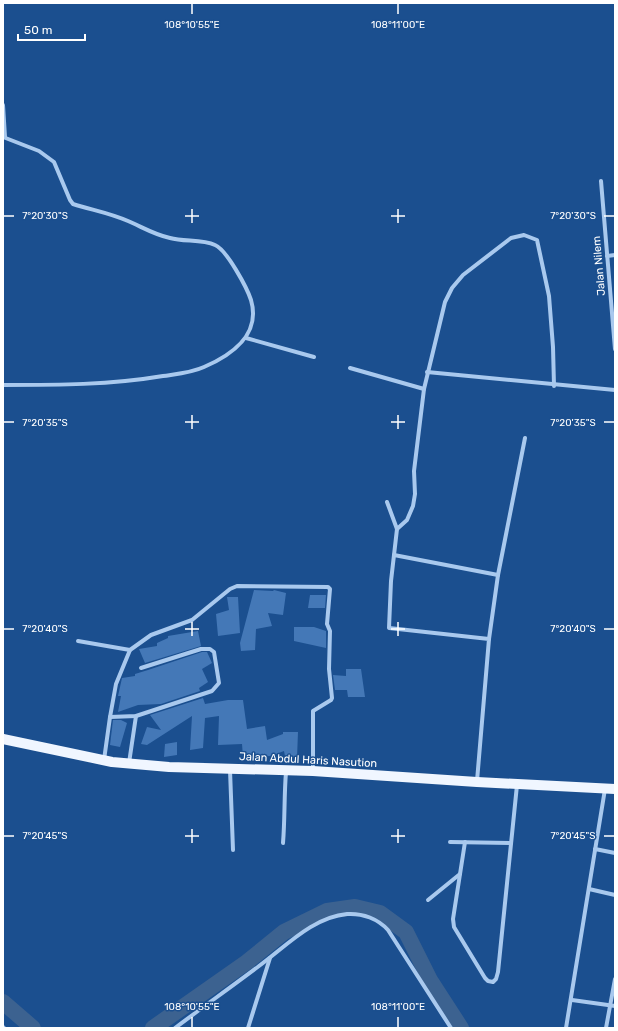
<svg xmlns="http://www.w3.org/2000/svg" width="618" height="1031" font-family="Rubik,sans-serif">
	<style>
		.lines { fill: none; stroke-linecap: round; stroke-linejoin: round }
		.river { stroke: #3c6290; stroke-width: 16 }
		.building { fill: #4478b7 }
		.minor { stroke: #a9c9ee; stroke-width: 4 }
		.primary { stroke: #f0f6ff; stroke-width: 10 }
		.ticks { fill: none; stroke: #fff; stroke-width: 1.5 }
		.labels { text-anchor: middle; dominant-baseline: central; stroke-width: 3; stroke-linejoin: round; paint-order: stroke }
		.street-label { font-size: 11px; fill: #fff; stroke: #1b4f8f }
		.ticks-label { font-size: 10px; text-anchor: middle; fill: #fff; stroke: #1b4f8f; stroke-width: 3; stroke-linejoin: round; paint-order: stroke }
	</style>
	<rect width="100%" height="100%" fill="#1b4f8f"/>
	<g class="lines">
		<g class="river">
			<polyline points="3,1002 33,1028"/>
			<polyline points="153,1028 247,962 284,932 327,911 355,907 380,913 406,932 430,980 461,1028"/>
		</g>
	</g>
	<g class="building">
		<polygon points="254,590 273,591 274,590 286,593 283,615 268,613 272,626 256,629 255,650 241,651 240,643"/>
		<polygon points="310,595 326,595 325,608 308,608"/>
		<polygon points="227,597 238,597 240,633 218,636 216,614 229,610"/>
		<polygon points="294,627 314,627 326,631 326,648 294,641"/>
		<polygon points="198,631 201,646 145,663 139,649 157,646 157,643 168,638 168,636"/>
		<polygon points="202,652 207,652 212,663 202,669 208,682 199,688 200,691 161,704 138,705 118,712 121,696 118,696 122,678 135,676 135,674 148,670"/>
		<polygon points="346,669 361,669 365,697 348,697 347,690 335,690 333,675 346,676"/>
		<polygon points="203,698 205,704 228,700 243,700 247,729 265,726 267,740 283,734 283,732 298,732 297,758 285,756 284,751 271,756 243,757 242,744 218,745 219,716 205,718 203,748 190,750 192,716 147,745 141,744 147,727 161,730 150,715"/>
		<polygon points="113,720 121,720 127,723 120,747 110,745"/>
		<polygon points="177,742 177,755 164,757 165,744"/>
	</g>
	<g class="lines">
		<g class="minor">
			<polyline points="3,105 5,137"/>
			<path d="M3 137 39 151 54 162 70 200 73 204C92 210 110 213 128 221 142 227 155 235 170 238 184 242 202 239 215 245 227 250 247 288 251 300 261 334 232 355 204 367 191 373 176 374 163 376 110 385 57 385 3 385"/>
			<polyline points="601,181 615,349"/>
			<polyline points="607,256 615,255"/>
			<polyline points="246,338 314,357"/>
			<polyline points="350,368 424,389 445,302 452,288 463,275 511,238 524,235 537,240 549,296 553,347 554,386"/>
			<polyline points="427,372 615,390"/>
			<polyline points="387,502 397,529 391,581 389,628 489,639 477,781"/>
			<polyline points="397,529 407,520 413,506 415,494 414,471 424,389"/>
			<polyline points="394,555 498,575"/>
			<polyline points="489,639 498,575 525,438"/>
			<polyline points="78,641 130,650"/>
			<polyline points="110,717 136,716 212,691 219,683 214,652 210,649 201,649 141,668"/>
			<polyline points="104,760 110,717 116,684 130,650 151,635 192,620 230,589 237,586 328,587 330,589 327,624 330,631 329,669 332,698 331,700 313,711 313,770"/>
			<polyline points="129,763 136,716"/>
			<polyline points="230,770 233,850"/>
			<polyline points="450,842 511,843"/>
			<polyline points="465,842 453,919 454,927 485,978 488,981 493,982 496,979 498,972 517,785"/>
			<path d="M283 843C285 819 284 796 286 772"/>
			<polyline points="595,849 615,853"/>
			<polyline points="589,889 615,895"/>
			<polyline points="428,900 460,874"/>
			<polyline points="572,1000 615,1006"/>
			<polyline points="3,1027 4,1028"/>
			<path d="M175 1028C203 1007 231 987 259 966 285 947 313 917 347 914 363 913 378 919 388 930L451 1028"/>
			<polyline points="248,1028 270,958"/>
			<polyline points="566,1028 605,789"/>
			<polyline points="606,1028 615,979"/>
		</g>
		<polyline class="primary" points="3,739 112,762 169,767 313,771 477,782 615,789"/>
	</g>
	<path class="ticks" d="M192 4V14M398 4V14M192 209V223M398 209V223M4 216H14M185 216H199M391 216H405M604 216H614M192 415V429M398 415V429M4 422H14M185 422H199M391 422H405M604 422H614M192 622V636M398 622V636M4 629H14M185 629H199M391 629H405M604 629H614M192 829V843M398 829V843M4 836H14M185 836H199M391 836H405M604 836H614M192 1017V1027M398 1017V1027"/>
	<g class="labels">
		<g class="street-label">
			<text transform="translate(599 266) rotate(-95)">Jalan Nilem</text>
			<text transform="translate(308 760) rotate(3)">Jalan Abdul Haris Nasution</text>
		</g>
	</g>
	<g class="ticks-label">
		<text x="192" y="28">108°10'55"E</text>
		<text x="398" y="28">108°11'00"E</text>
		<text x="45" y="219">7°20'30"S</text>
		<text x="573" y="219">7°20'30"S</text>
		<text x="45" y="426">7°20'35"S</text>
		<text x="573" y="426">7°20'35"S</text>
		<text x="45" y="632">7°20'40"S</text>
		<text x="573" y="632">7°20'40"S</text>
		<text x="45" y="839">7°20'45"S</text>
		<text x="573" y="839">7°20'45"S</text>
		<text x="192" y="1010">108°10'55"E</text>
		<text x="398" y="1010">108°11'00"E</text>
	</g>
	<rect width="618" height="1031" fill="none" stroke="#ffffff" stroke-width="8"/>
	<path d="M18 34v6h67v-6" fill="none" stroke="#ffffff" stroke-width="2"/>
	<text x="24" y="34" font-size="12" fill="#ffffff" stroke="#1b4f8f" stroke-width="3" paint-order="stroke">50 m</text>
</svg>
